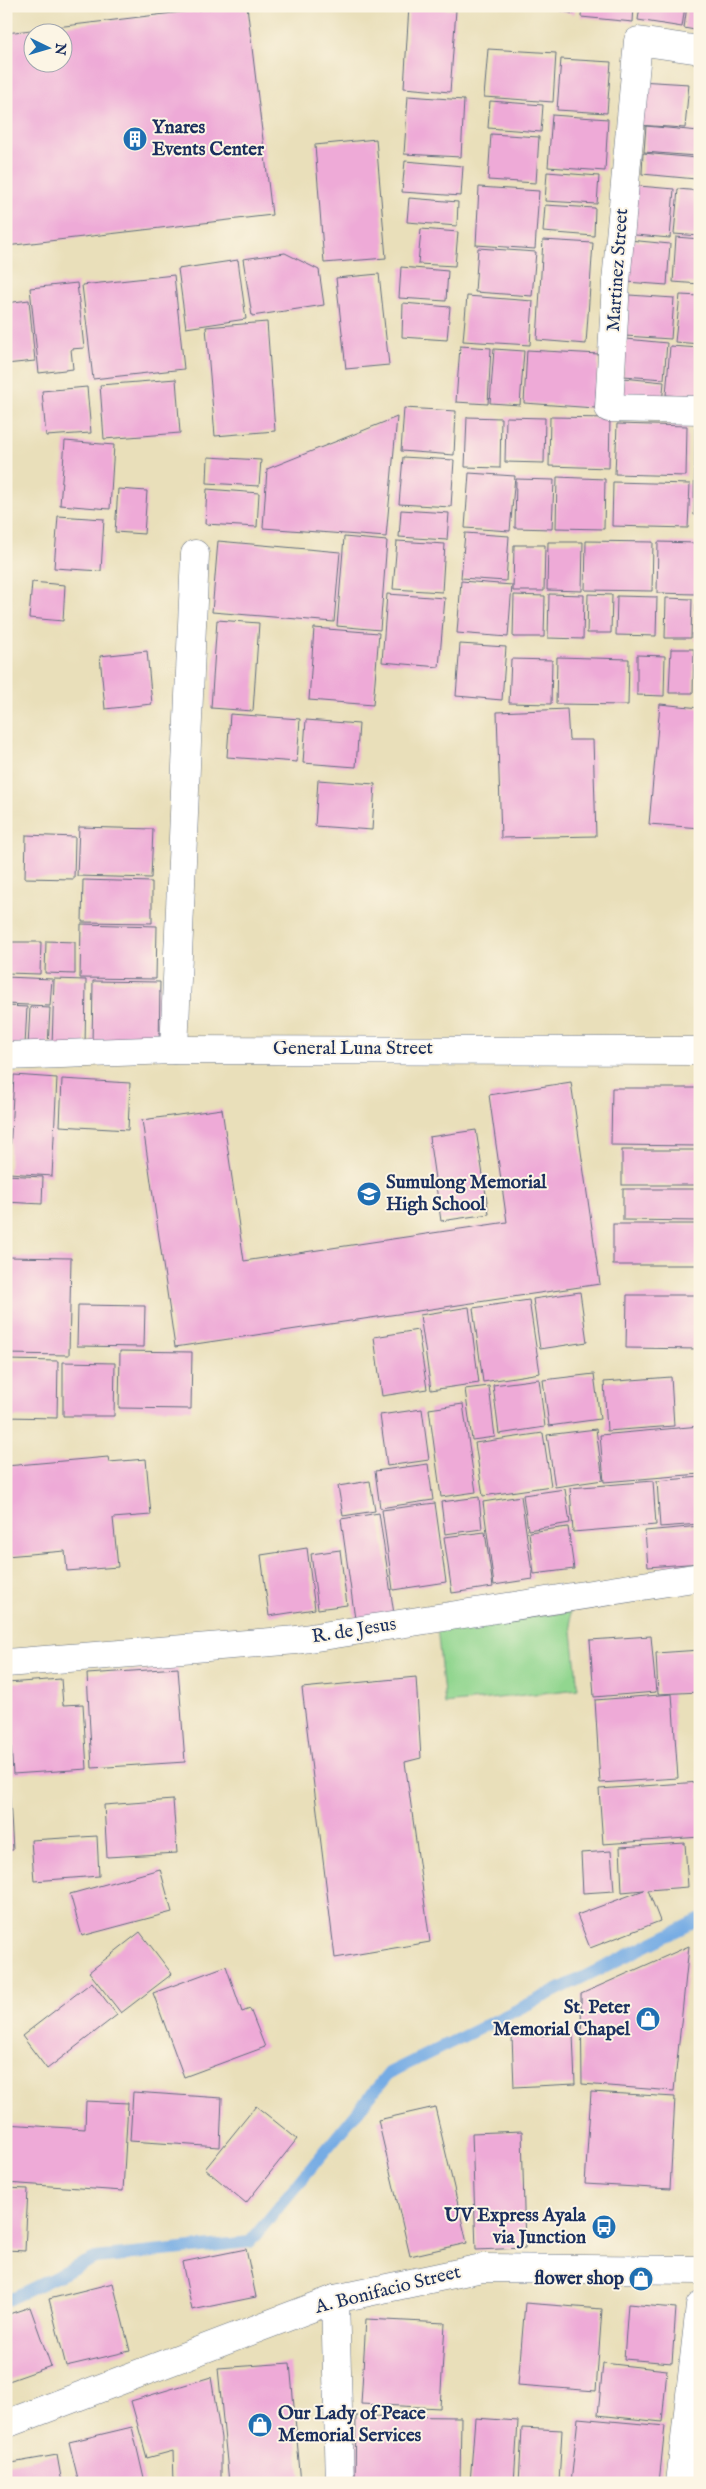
<svg xmlns="http://www.w3.org/2000/svg" width="706" height="2489" font-family="'IM FELL English',serif">
	<style>
		.green { fill: #91d68f; stroke: #568276 }
		.lines { fill: none; stroke-linecap: round; stroke-linejoin: round }
		.stream { stroke: #76ace4; stroke-width: 12 }
		.building { fill: #eeaad7; fill-rule: evenodd }
		.minor-casing { stroke: #636d7e; stroke-width: 29 }
		.major-casing { stroke: #636d7e; stroke-width: 29 }
		.minor { stroke: #fff; stroke-width: 28 }
		.major { stroke: #fff; stroke-width: 28 }
		.labels { text-anchor: middle; dominant-baseline: central; stroke-width: 4; stroke-linejoin: round; paint-order: stroke }
		.poi-label { font-size: 19px; font-weight: bold; fill: #1b2f5e; stroke: #fcf5e5; text-anchor: start }
		.street-label { font-size: 19px; fill: #1b2f5e; stroke: #fcf5e5 }
	</style>
	<rect width="100%" height="100%" fill="#fcf5e5"/>
	<filter id="ink" filterUnits="userSpaceOnUse"><feTurbulence type="fractalNoise" baseFrequency=".02" numOctaves="2"/><feDisplacementMap in="SourceGraphic" scale="10" xChannelSelector="R" yChannelSelector="G"/><feConvolveMatrix kernelMatrix="1 2 1 2 8 2 1 2 1" color-interpolation-filters="sRGB"/></filter>
	<filter id="wash" filterUnits="userSpaceOnUse"><feTurbulence type="fractalNoise" baseFrequency=".0096" numOctaves="4" result="noise"/><feDisplacementMap in="SourceGraphic" scale="20" xChannelSelector="R" yChannelSelector="G"/><feGaussianBlur stdDeviation="1.12" result="paint"/><feColorMatrix in="noise" values="0 0 0 0 0 0 0 0 0 0 0 0 0 0 0 0 0 1.4 0 .05"/><feComposite in="paint" operator="in"/></filter>
	<g filter="url(#wash)">
		<rect width="100%" height="100%" fill="#e9dfba"/>
		<polygon class="green" points="570,1612 578,1689 445,1704 437,1627"/>
		<g class="lines">
			<polyline class="stream" points="6,2301 95,2258 250,2242 389,2073 699,1920"/>
		</g>
		<g id="blocks">
			<g class="building">
				<path d="M232 6H247L272 215 6 246V33ZM32 32H62V62H32Z"/>
				<polygon points="409,6 456,10 450,92 404,88"/>
				<polygon points="543,6 576,6 574,14"/>
				<polygon points="582,6 634,6 633,22 581,17"/>
				<polygon points="640,6 685,6 682,27 638,20"/>
				<polygon points="687,6 700,6 700,31 684,28"/>
				<polygon points="488,49 556,53 553,102 484,97"/>
				<polygon points="561,59 611,62 607,113 557,110"/>
				<polygon points="639,81 689,84 685,128 636,125"/>
				<polygon points="408,96 464,100 461,157 404,154"/>
				<polygon points="490,101 543,105 541,132 488,128"/>
				<polygon points="552,115 608,119 605,171 548,167"/>
				<polygon points="646,126 699,131 696,156 644,152"/>
				<polygon points="491,134 539,137 536,183 488,180"/>
				<polygon points="376,139 386,258 324,263 315,145"/>
				<polygon points="643,153 697,158 696,179 642,174"/>
				<polygon points="405,161 463,166 461,196 402,192"/>
				<polygon points="547,172 599,176 597,204 545,201"/>
				<polygon points="627,185 674,189 670,238 624,234"/>
				<polygon points="479,187 539,191 535,249 476,245"/>
				<polygon points="678,189 700,191 700,236 674,234"/>
				<polygon points="409,198 458,202 457,226 407,222"/>
				<polygon points="545,205 595,208 594,236 543,232"/>
				<polygon points="421,229 458,232 455,266 418,264"/>
				<polygon points="676,237 700,239 700,284 673,282"/>
				<polygon points="543,240 593,243 586,344 537,340"/>
				<polygon points="629,240 670,244 667,285 626,282"/>
				<polygon points="478,248 536,252 532,296 475,292"/>
				<polygon points="285,253 319,270 324,305 252,316 243,259"/>
				<polygon points="238,260 246,319 186,328 178,269"/>
				<polygon points="401,267 448,271 446,301 399,298"/>
				<polygon points="379,274 389,365 346,369 336,278"/>
				<polygon points="174,275 184,369 93,379 82,285"/>
				<polygon points="77,283 84,348 71,349 73,369 39,373 30,288"/>
				<polygon points="629,295 674,298 671,339 625,336"/>
				<polygon points="680,295 700,296 700,344 675,342"/>
				<polygon points="467,296 533,301 530,345 463,341"/>
				<polygon points="29,300 35,361 6,364 6,303"/>
				<polygon points="403,303 450,307 447,340 402,337"/>
				<polygon points="267,322 275,431 215,436 206,327"/>
				<polygon points="626,339 667,343 664,379 623,376"/>
				<polygon points="460,346 491,348 488,404 456,402"/>
				<polygon points="670,346 700,348 700,397 666,395"/>
				<polygon points="494,349 524,351 520,405 490,403"/>
				<polygon points="527,350 599,354 595,408 524,403"/>
				<polygon points="623,378 664,382 662,404 622,401"/>
				<polygon points="176,379 180,433 104,439 100,385"/>
				<polygon points="87,387 91,433 46,436 42,391"/>
				<polygon points="404,408 456,411 454,455 401,451"/>
				<polygon points="397,417 386,537 263,528 267,469"/>
				<polygon points="467,417 501,418 500,468 465,467"/>
				<polygon points="506,417 545,418 544,463 505,462"/>
				<polygon points="550,417 610,418 609,468 549,466"/>
				<polygon points="617,424 687,426 686,476 615,474"/>
				<polygon points="695,428 700,429 700,515 694,515"/>
				<polygon points="65,441 114,445 110,509 60,505"/>
				<polygon points="208,457 261,460 259,486 207,483"/>
				<polygon points="403,457 454,460 451,507 399,504"/>
				<polygon points="469,473 515,476 510,531 465,528"/>
				<polygon points="557,477 605,479 604,529 556,528"/>
				<polygon points="516,479 554,480 552,529 515,528"/>
				<polygon points="613,482 690,484 688,528 612,526"/>
				<polygon points="118,489 147,491 144,534 115,532"/>
				<polygon points="207,489 259,493 257,527 205,524"/>
				<polygon points="401,510 449,513 447,540 399,537"/>
				<polygon points="58,516 104,519 101,571 54,568"/>
				<polygon points="465,533 509,536 506,581 461,578"/>
				<polygon points="344,537 387,541 380,630 337,626"/>
				<polygon points="218,541 340,552 334,622 212,612"/>
				<polygon points="397,541 445,544 442,592 393,589"/>
				<polygon points="586,541 653,542 652,591 585,590"/>
				<polygon points="548,542 583,542 582,591 547,590"/>
				<polygon points="658,542 696,543 695,594 657,593"/>
				<polygon points="514,545 545,545 544,591 513,591"/>
				<polygon points="461,581 512,585 508,637 457,633"/>
				<polygon points="32,582 65,585 63,621 29,618"/>
				<polygon points="387,594 445,598 439,667 382,662"/>
				<polygon points="549,594 584,595 583,639 548,638"/>
				<polygon points="588,594 612,595 611,633 587,633"/>
				<polygon points="514,595 545,596 544,637 513,637"/>
				<polygon points="617,596 657,597 656,636 616,635"/>
				<polygon points="666,598 692,599 691,638 665,638"/>
				<polygon points="696,599 700,599 700,641 695,641"/>
				<polygon points="217,620 259,623 253,711 211,708"/>
				<polygon points="314,628 379,633 373,705 309,700"/>
				<polygon points="460,644 506,647 502,700 456,696"/>
				<polygon points="671,649 694,649 693,693 669,693"/>
				<polygon points="147,651 152,704 105,709 100,656"/>
				<polygon points="637,655 665,656 664,696 637,695"/>
				<polygon points="557,657 629,659 628,705 556,704"/>
				<polygon points="511,659 552,660 551,704 509,703"/>
				<polygon points="660,704 700,708 700,828 649,824"/>
				<polygon points="567,709 569,740 593,740 596,836 501,838 497,712"/>
				<polygon points="230,714 300,719 297,762 227,757"/>
				<polygon points="306,720 359,724 356,767 303,763"/>
				<polygon points="318,780 375,784 372,830 315,826"/>
				<polygon points="79,827 153,829 151,878 77,876"/>
				<polygon points="26,835 75,837 74,879 25,878"/>
				<polygon points="83,880 152,882 152,923 82,922"/>
				<polygon points="81,924 157,926 156,979 80,978"/>
				<polygon points="46,941 75,942 75,974 45,973"/>
				<polygon points="6,942 41,942 40,974 6,973"/>
				<polygon points="6,977 52,979 50,1006 6,1004"/>
				<polygon points="54,979 86,980 85,1049 52,1048"/>
				<polygon points="93,981 160,982 159,1048 92,1046"/>
				<polygon points="6,1006 27,1007 25,1046 6,1044"/>
				<polygon points="30,1007 50,1008 48,1048 28,1047"/>
				<polygon points="14,1075 57,1078 52,1176 9,1173"/>
				<polygon points="62,1079 130,1083 128,1130 60,1126"/>
				<polygon points="571,1082 600,1284 175,1347 142,1120 222,1109 244,1261 507,1222 489,1095"/>
				<polygon points="612,1088 700,1088 700,1146 611,1145"/>
				<polygon points="476,1130 489,1214 441,1221 429,1137"/>
				<rect x="622" y="1150" width="78" height="35"/>
				<polygon points="6,1175 43,1177 42,1204 6,1202"/>
				<polygon points="623,1189 700,1189 700,1221 623,1220"/>
				<rect x="613" y="1224" width="87" height="41"/>
				<polygon points="6,1257 71,1258 69,1355 6,1354"/>
				<polygon points="580,1292 587,1342 540,1349 533,1299"/>
				<polygon points="627,1295 700,1295 700,1349 626,1348"/>
				<polygon points="529,1300 540,1373 483,1382 473,1308"/>
				<polygon points="78,1305 145,1306 144,1347 77,1346"/>
				<polygon points="469,1307 479,1383 431,1390 420,1315"/>
				<polygon points="418,1330 427,1389 382,1396 374,1337"/>
				<polygon points="120,1351 192,1352 191,1409 119,1408"/>
				<polygon points="6,1360 58,1361 57,1418 6,1417"/>
				<polygon points="63,1362 115,1363 114,1416 63,1416"/>
				<polygon points="594,1374 600,1419 549,1426 543,1380"/>
				<polygon points="671,1377 674,1426 607,1431 604,1382"/>
				<polygon points="539,1379 545,1427 499,1434 493,1385"/>
				<polygon points="489,1386 495,1437 472,1440 465,1389"/>
				<polygon points="463,1404 476,1492 441,1497 429,1409"/>
				<polygon points="422,1409 429,1460 387,1466 380,1415"/>
				<polygon points="700,1426 700,1474 604,1482 600,1435"/>
				<polygon points="596,1429 603,1480 555,1487 547,1435"/>
				<polygon points="543,1433 551,1486 483,1496 475,1443"/>
				<polygon points="108,1457 109,1462 146,1459 151,1515 113,1518 118,1567 67,1571 65,1551 6,1556 6,1466"/>
				<polygon points="428,1464 433,1500 380,1508 375,1471"/>
				<polygon points="700,1477 700,1524 660,1527 657,1481"/>
				<polygon points="370,1481 375,1511 343,1516 338,1486"/>
				<polygon points="653,1481 656,1525 573,1532 570,1488"/>
				<polygon points="565,1489 570,1523 528,1530 523,1495"/>
				<polygon points="521,1496 533,1579 494,1585 483,1502"/>
				<polygon points="479,1497 482,1529 445,1534 441,1502"/>
				<polygon points="435,1503 446,1582 393,1590 382,1510"/>
				<polygon points="379,1513 394,1614 355,1619 341,1519"/>
				<polygon points="700,1526 700,1563 648,1567 645,1531"/>
				<polygon points="568,1527 574,1569 534,1574 529,1532"/>
				<polygon points="485,1532 493,1587 452,1593 444,1537"/>
				<polygon points="307,1548 315,1609 269,1616 261,1555"/>
				<polygon points="340,1550 347,1605 318,1609 311,1554"/>
				<polygon points="651,1636 656,1692 594,1697 590,1640"/>
				<polygon points="700,1650 700,1692 658,1694 656,1653"/>
				<polygon points="178,1668 185,1762 92,1768 87,1674"/>
				<polygon points="416,1677 421,1758 405,1762 430,1942 335,1958 302,1688"/>
				<polygon points="61,1679 63,1705 83,1704 87,1769 13,1774 7,1683"/>
				<polygon points="672,1694 678,1778 600,1783 595,1700"/>
				<polygon points="6,1782 9,1782 13,1850 6,1850"/>
				<polygon points="700,1782 700,1837 603,1844 599,1789"/>
				<polygon points="173,1800 177,1853 107,1857 104,1805"/>
				<polygon points="97,1836 99,1876 34,1881 31,1840"/>
				<polygon points="685,1843 688,1887 648,1890 660,1921 590,1948 577,1915 644,1890 622,1892 620,1847"/>
				<polygon points="611,1851 614,1891 583,1893 581,1853"/>
				<polygon points="160,1869 172,1912 82,1936 70,1894"/>
				<polygon points="140,1932 172,1974 121,2013 89,1972"/>
				<polygon points="689,1946 674,2091 582,2084 581,1994"/>
				<polygon points="226,1966 242,2012 250,2009 265,2047 184,2077 153,1993"/>
				<polygon points="92,1982 117,2015 47,2069 22,2036"/>
				<polygon points="573,2034 575,2084 514,2087 512,2037"/>
				<polygon points="133,2092 222,2098 220,2147 130,2141"/>
				<polygon points="591,2092 675,2097 670,2189 585,2184"/>
				<polygon points="86,2101 128,2103 123,2191 6,2183 6,2124 85,2129"/>
				<polygon points="256,2106 297,2139 246,2203 205,2169"/>
				<polygon points="435,2107 467,2243 410,2256 378,2120"/>
				<polygon points="522,2131 525,2248 476,2250 472,2133"/>
				<polygon points="6,2188 28,2189 25,2251 6,2250"/>
				<polygon points="246,2249 256,2297 192,2310 182,2262"/>
				<polygon points="113,2283 130,2351 66,2366 49,2299"/>
				<polygon points="525,2303 602,2309 596,2391 518,2385"/>
				<polygon points="628,2304 676,2308 672,2363 624,2359"/>
				<polygon points="30,2307 51,2366 6,2382 6,2315"/>
				<polygon points="366,2319 445,2323 440,2408 361,2404"/>
				<polygon points="290,2363 301,2483 229,2483 218,2368"/>
				<polygon points="603,2363 667,2370 662,2422 598,2415"/>
				<polygon points="211,2377 221,2438 221,2483 174,2483 173,2451 147,2458 131,2401"/>
				<polygon points="356,2416 461,2417 460,2483 355,2483"/>
				<polygon points="475,2418 518,2421 514,2483 470,2483"/>
				<polygon points="578,2418 665,2426 659,2483 571,2483"/>
				<polygon points="132,2427 145,2483 79,2483 69,2442"/>
				<polygon points="522,2428 562,2430 559,2483 519,2483"/>
				<polygon points="57,2455 62,2483 6,2483 6,2464"/>
			</g>
		</g>
	</g>
	<g filter="url(#ink)">
		<use href="#blocks" fill-opacity="0" stroke="#636d7e" stroke-width="1"/>
		<g class="lines">
			<defs>
				<g id="minor">
					<polyline points="700,50 638,41 616,282 609,408 700,410"/>
					<polyline points="174,1050 195,554"/>
					<polyline points="6,1663 297,1640 700,1577"/>
					<polyline points="335,2299 340,2483"/>
					<polyline points="6,2424 335,2299 482,2268 700,2270"/>
					<polyline points="680,2483 700,2306"/>
				</g>
				<polyline id="major" points="6,1056 174,1050 700,1051"/>
			</defs>
			<use href="#minor" class="minor-casing"/>
			<use href="#major" class="major-casing"/>
			<use href="#minor" class="minor"/>
			<use href="#major" class="major"/>
		</g>
	</g>
	<defs>
		<symbol id="building-disc" viewBox="-11 -11 22 22"><circle r="9.5" fill="#1f6fb2" stroke="#fcf5e5"/><path d="M-4-6H4V6H1V3H-1V6H-4ZM-2.5-4.3h1.7v1.8h-1.7ZM.8-4.3h1.7v1.8H.8ZM-2.5-1h1.7V.8h-1.7ZM.8-1h1.7V.8H.8Z" fill="#fff"/></symbol>
		<symbol id="school-disc" viewBox="-11 -11 22 22"><circle r="9.5" fill="#1f6fb2" stroke="#fcf5e5"/><path d="M0-5L7-2L0 1L-7-2ZM-4 1L0 2.5L4 1V4Q0 6-4 4Z" fill="#fff"/></symbol>
		<symbol id="shop-disc" viewBox="-11 -11 22 22"><circle r="9.5" fill="#1f6fb2" stroke="#fcf5e5"/><path d="M-5-2.5h2.3a2.7 3.5 0 0 1 5.4 0H5L5.5 6h-11ZM-1.5-2.5h3a1.5 2.3 0 0 0-3 0Z" fill="#fff"/></symbol>
		<symbol id="bus-disc" viewBox="-11 -11 22 22"><circle r="9.5" fill="#1f6fb2" stroke="#fcf5e5"/><path d="M-5-6H5V4H4V6H2V4H-2V6H-4V4H-5ZM-3.5-4V0h7V-4ZM-3.5 1.2v1.5H-2V1.2ZM2 1.2v1.5H3.5V1.2Z" fill="#fff"/></symbol>
	</defs>
	<g fill-rule="evenodd">
		<use href="#building-disc" x="121" y="125" width="28" height="28"/>
		<use href="#school-disc" x="355" y="1180" width="28" height="28"/>
		<use href="#shop-disc" x="634" y="2005" width="28" height="28"/>
		<use href="#bus-disc" x="590" y="2213" width="28" height="28"/>
		<use href="#shop-disc" x="627" y="2265" width="28" height="28"/>
		<use href="#shop-disc" x="246" y="2411" width="28" height="28"/>
	</g>
	<g class="labels">
		<g class="poi-label">
			<text x="152" y="128">Ynares<tspan x="152" dy="22">Events Center</tspan></text>
			<text x="386" y="1183">Sumulong Memorial<tspan x="386" dy="22">High School</tspan></text>
			<text x="630" y="2008" text-anchor="end">St. Peter<tspan x="630" dy="22">Memorial Chapel</tspan></text>
			<text x="586" y="2216" text-anchor="end">UV Express Ayala<tspan x="586" dy="22">via Junction</tspan></text>
			<text x="624" y="2279" text-anchor="end">flower shop</text>
			<text x="278" y="2414">Our Lady of Peace<tspan x="278" dy="22">Memorial Services</tspan></text>
		</g>
		<g class="street-label">
			<text transform="translate(618 270) rotate(-86)">Martinez Street</text>
			<text x="353" y="1049">General Luna Street</text>
			<text transform="translate(354 1631) rotate(-9)">R. de Jesus</text>
			<text transform="translate(388 2290) rotate(-14)">A. Bonifacio Street</text>
		</g>
	</g>
	<rect width="706" height="2489" fill="none" stroke="#fcf5e5" stroke-width="25"/>
	<g transform="translate(48 48) rotate(95)"><circle r="24" fill="#fcf5e5" stroke="#a2a6af"/>
	<path d="M0-4L9 19L0 12L-9 19Z" fill="#1f6fb2"/>
	<text y="-8" font-size="14" font-weight="bold" text-anchor="middle" fill="#1b2f5e">N</text>
	</g>
</svg>
